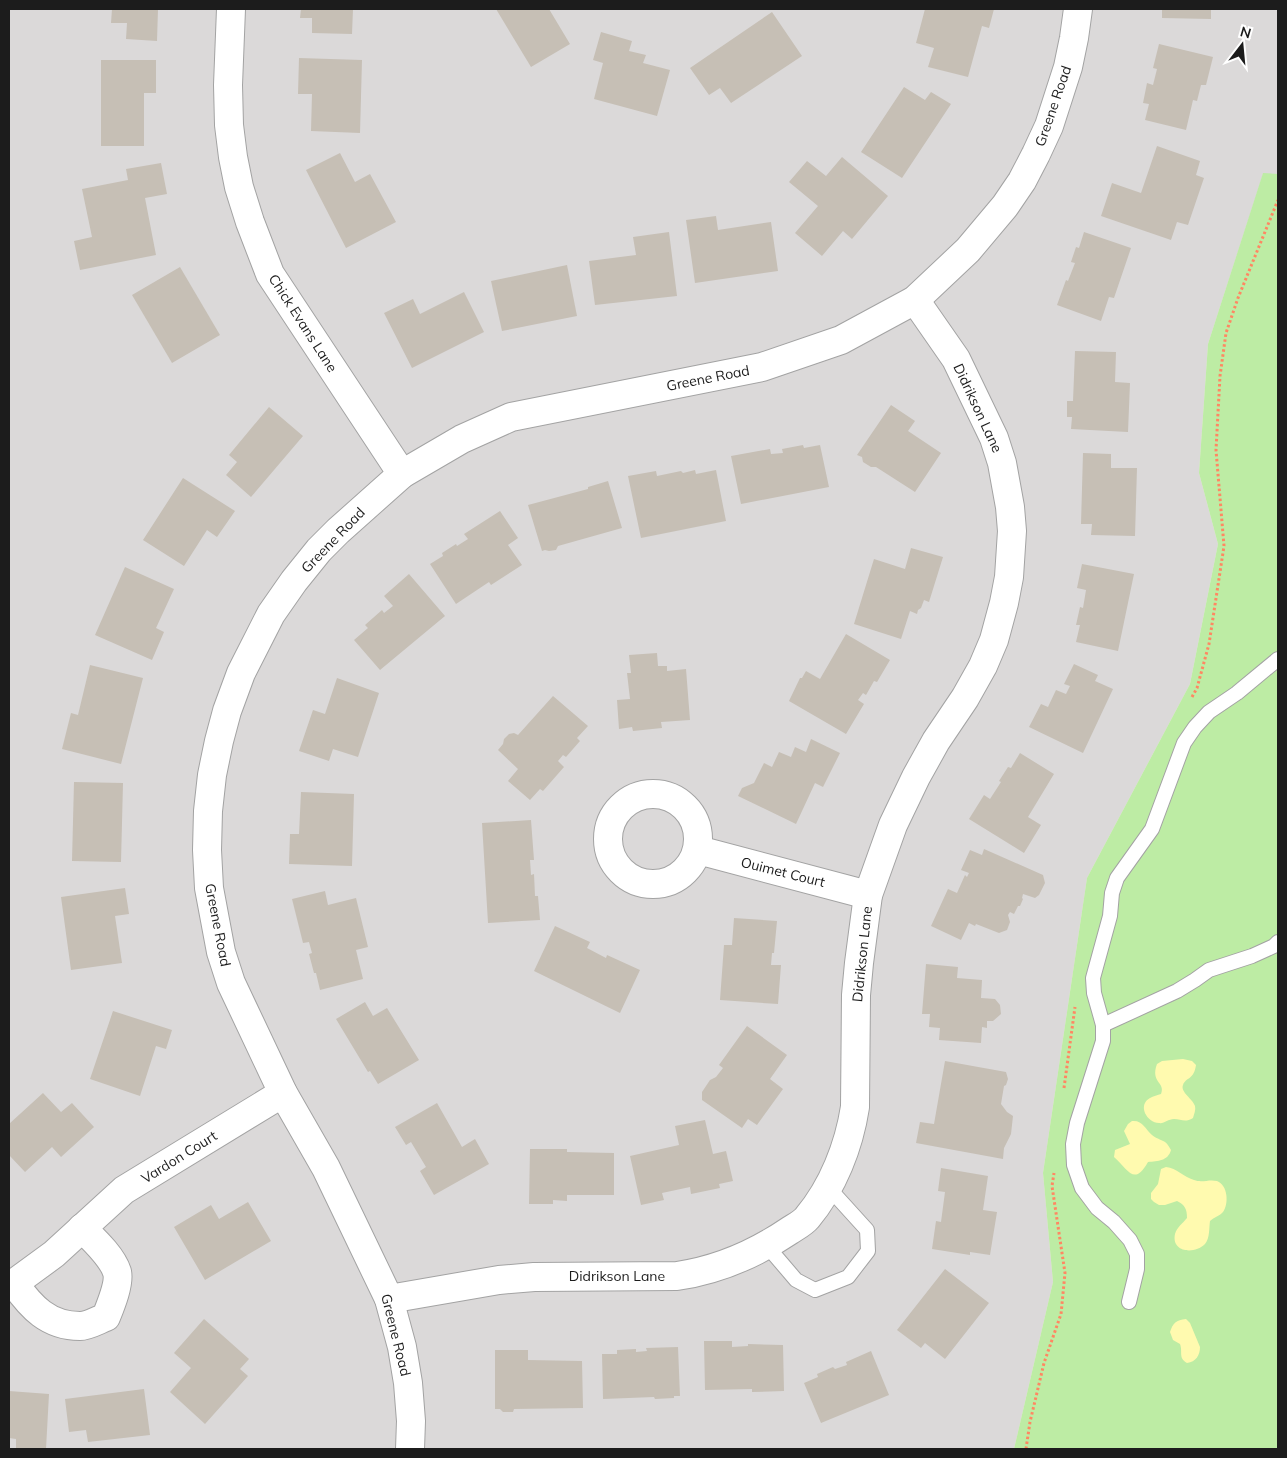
<svg xmlns="http://www.w3.org/2000/svg" width="1287" height="1458" font-family="Mulish,sans-serif">
	<style>
		.residential { fill: #dbd9d9 }
		.grass { fill: #bdeca4 }
		.sand { fill: #fffaaf }
		.building { fill: #c6bfb5 }
		.lines { fill: none; stroke-linecap: round; stroke-linejoin: round }
		.service-casing { stroke: #a3a3a3; stroke-width: 16 }
		.minor-casing { stroke: #a3a3a3; stroke-width: 30 }
		.path { stroke: #ff8762; stroke-width: 3; stroke-dasharray: 2.5 2.5; stroke-linecap: butt }
		.service { stroke: #fff; stroke-width: 14 }
		.minor { stroke: #fff; stroke-width: 28 }
		.labels { text-anchor: middle; dominant-baseline: central; stroke-width: 4.5; stroke-linejoin: round; paint-order: stroke }
		.street-label { font-size: 14px; fill: #1c1c1c; stroke: #fff }
	</style>
	<rect width="100%" height="100%" fill="#eeece1"/>
	<polygon class="residential" points="9,9 1278,9 1278,174 1263,174 1208,344 1199,473 1218,544 1190,684 1087,878 1043,1173 1053,1282 1014,1449 9,1449"/>
	<polygon class="grass" points="1263,173 1278,174 1278,1449 1014,1449 1053,1282 1043,1173 1087,878 1190,684 1218,544 1199,473 1208,344"/>
	<g class="sand">
		<path d="M1183 1059 1192 1061 1196 1065C1194 1080 1186 1077 1183 1085 1180 1092 1193 1099 1195 1106 1196 1110 1194 1114 1193 1118 1185 1123 1181 1119 1174 1119 1168 1119 1164 1124 1159 1123 1147 1123 1137 1105 1150 1098 1153 1096 1158 1095 1161 1094 1166 1082 1150 1083 1157 1064L1162 1061Z"/>
		<path d="M1132 1121C1143 1120 1145 1129 1152 1135 1161 1142 1165 1138 1171 1150 1168 1161 1158 1161 1148 1162 1134 1187 1128 1169 1114 1157L1115 1150 1130 1144 1124 1131 1128 1124Z"/>
		<path d="M1166 1167C1177 1168 1183 1177 1194 1180 1202 1183 1209 1179 1217 1181 1228 1185 1229 1204 1223 1212 1220 1216 1214 1217 1210 1221 1209 1227 1210 1238 1205 1244 1194 1255 1171 1252 1175 1234 1177 1227 1183 1223 1187 1218 1187 1209 1185 1205 1177 1201L1165 1205H1159L1154 1202 1151 1199V1193L1158 1184 1161 1169Z"/>
		<path d="M1186 1319 1190 1323 1200 1347C1200 1355 1196 1362 1187 1363 1178 1358 1183 1352 1180 1344L1173 1340 1170 1332C1173 1323 1176 1320 1186 1319Z"/>
	</g>
	<g class="building">
		<polygon points="112,9 158,9 157,41 126,39 127,23 111,23"/>
		<polygon points="301,9 353,9 352,34 312,33 312,18 300,18"/>
		<polygon points="496,9 549,9 570,44 531,67"/>
		<polygon points="925,9 994,9 989,28 982,26 968,77 928,67 934,48 916,43"/>
		<polygon points="1162,9 1211,9 1211,19 1162,18"/>
		<polygon points="772,12 802,56 731,103 720,88 709,95 690,68"/>
		<polygon points="601,32 632,41 629,51 646,55 643,63 670,70 657,116 594,99 603,63 593,60"/>
		<polygon points="1159,44 1213,57 1206,85 1201,85 1197,101 1193,100 1186,130 1145,120 1149,104 1143,103 1147,83 1153,85 1157,69 1153,68"/>
		<polygon points="299,58 362,60 360,133 311,131 312,94 298,94"/>
		<polygon points="101,60 156,60 156,93 144,93 144,146 101,146"/>
		<polygon points="904,87 925,100 931,92 951,104 902,178 861,152"/>
		<polygon points="1157,146 1200,161 1196,175 1204,178 1188,225 1177,222 1171,240 1101,216 1112,183 1141,193"/>
		<polygon points="340,153 355,182 370,174 396,222 346,248 306,170"/>
		<polygon points="842,157 888,196 852,239 843,231 822,256 795,233 818,206 789,182 807,161 826,176"/>
		<polygon points="161,163 167,194 145,198 156,255 80,270 74,241 92,237 82,189 128,180 126,169"/>
		<polygon points="716,216 718,230 771,222 778,271 695,283 686,220"/>
		<polygon points="669,232 677,296 595,305 589,261 636,255 633,237"/>
		<polygon points="1084,232 1131,248 1114,298 1109,297 1101,321 1057,305 1066,280 1068,281 1075,263 1071,262 1076,247 1079,248"/>
		<polygon points="567,265 577,316 502,331 491,281"/>
		<polygon points="180,267 220,335 172,363 132,295"/>
		<polygon points="464,292 484,332 412,368 384,313 413,299 420,314"/>
		<polygon points="1075,351 1116,352 1115,382 1130,383 1128,432 1071,429 1072,417 1067,417 1067,401 1073,401"/>
		<polygon points="891,405 915,421 908,431 941,453 915,492 876,467 871,467 863,462 862,457 857,455"/>
		<polygon points="269,407 303,436 251,497 226,475 237,462 229,455"/>
		<polygon points="803,445 804,448 820,445 829,487 741,504 731,456 770,449 771,454 783,453 782,449"/>
		<polygon points="1083,453 1111,454 1111,468 1137,468 1135,536 1091,535 1092,524 1081,524"/>
		<polygon points="695,470 696,474 716,470 726,521 641,538 628,476 656,471 657,476 681,471 683,473"/>
		<polygon points="183,478 235,511 217,537 207,530 184,566 143,540"/>
		<polygon points="608,481 622,528 558,546 556,550 549,551 545,550 542,551 528,505 588,489 588,487"/>
		<polygon points="500,511 518,538 508,545 522,565 491,585 489,582 456,604 430,564 443,556 442,553 456,544 457,546 468,539 464,534"/>
		<polygon points="911,548 943,557 929,602 924,600 921,608 918,610 917,614 910,611 901,639 854,624 874,559 905,569"/>
		<polygon points="1082,564 1134,574 1118,651 1076,642 1080,625 1076,625 1080,607 1083,608 1086,590 1077,588"/>
		<polygon points="125,567 174,589 156,628 164,632 152,660 95,635"/>
		<polygon points="409,574 445,616 380,670 354,640 368,628 365,625 382,610 384,613 393,606 384,596"/>
		<polygon points="846,634 890,660 877,682 874,681 866,695 863,693 858,700 864,704 846,734 789,701 800,678 802,678 806,671 820,679"/>
		<polygon points="657,653 658,666 667,666 667,671 686,669 690,720 661,722 662,728 633,731 632,727 619,729 617,700 630,699 627,673 631,673 629,655"/>
		<polygon points="1074,664 1098,675 1095,681 1113,689 1083,753 1029,727 1041,704 1048,707 1056,690 1066,694 1070,686 1064,684"/>
		<polygon points="90,665 143,678 121,764 62,749 71,713 78,715"/>
		<polygon points="337,678 379,693 358,757 333,749 329,761 299,751 313,710 325,714"/>
		<polygon points="553,696 588,726 577,738 580,741 566,757 563,755 558,761 564,767 543,791 540,789 530,800 508,781 518,769 498,750 503,744 504,739 509,734 514,733 518,735"/>
		<polygon points="811,739 840,753 823,787 815,783 796,824 738,796 742,788 754,783 764,763 772,767 779,752 791,757 795,747 806,752"/>
		<polygon points="1020,753 1054,774 1028,817 1041,825 1024,853 969,819 984,795 990,799 1001,782 999,781 1008,767 1011,768"/>
		<polygon points="74,782 123,783 121,862 72,861"/>
		<polygon points="301,792 354,794 352,866 289,864 290,834 299,834"/>
		<polygon points="531,820 534,860 530,860 531,875 534,874 535,896 538,896 540,920 488,923 482,823"/>
		<polygon points="984,849 1043,875 1045,883 1039,895 1035,898 1023,894 1022,898 1023,899 1020,906 1018,906 1014,914 1010,912 1008,915 1010,922 1007,930 999,933 976,924 975,926 969,923 961,940 931,926 948,889 957,893 965,875 967,877 969,873 961,870 970,850 982,855"/>
		<polygon points="125,888 129,914 115,916 122,963 71,970 61,897"/>
		<polygon points="325,891 328,905 356,898 368,947 356,950 363,979 320,990 316,973 314,973 309,954 312,953 309,942 303,943 292,899"/>
		<polygon points="734,918 777,921 774,953 772,953 771,965 781,965 778,1004 720,1000 724,945 732,945"/>
		<polygon points="555,926 590,942 587,948 606,958 607,955 640,970 620,1013 534,971"/>
		<polygon points="926,964 958,967 957,978 982,980 981,998 995,999 1000,1005 1001,1014 993,1021 987,1021 987,1028 982,1027 981,1043 939,1040 940,1028 929,1027 930,1014 922,1014"/>
		<polygon points="365,1002 373,1016 387,1008 419,1060 378,1084 370,1071 368,1072 336,1019"/>
		<polygon points="113,1011 172,1030 166,1049 156,1046 140,1096 90,1079"/>
		<polygon points="747,1026 787,1055 770,1079 783,1089 757,1125 748,1119 742,1128 702,1100 702,1092 710,1080 716,1077 723,1068 719,1065"/>
		<polygon points="945,1061 1006,1072 1008,1079 1006,1085 1004,1086 1001,1104 1007,1112 1013,1116 1011,1134 1004,1148 1003,1159 916,1143 920,1122 934,1124"/>
		<polygon points="43,1093 61,1112 72,1103 94,1127 61,1157 52,1147 25,1172 9,1155 9,1124"/>
		<polygon points="437,1103 462,1147 475,1139 489,1164 434,1195 420,1171 426,1167 411,1142 406,1145 395,1127"/>
		<polygon points="705,1120 713,1154 726,1151 733,1181 719,1184 720,1188 691,1194 690,1187 662,1193 664,1200 641,1205 630,1156 679,1145 675,1126"/>
		<polygon points="530,1149 567,1149 567,1152 614,1153 614,1195 567,1195 567,1201 553,1200 553,1204 529,1204"/>
		<polygon points="941,1168 988,1176 983,1210 997,1212 990,1255 970,1252 970,1255 932,1249 936,1221 941,1222 945,1192 938,1191"/>
		<polygon points="248,1202 271,1241 205,1280 174,1227 211,1205 219,1219"/>
		<polygon points="945,1269 989,1303 945,1359 925,1343 921,1348 897,1330"/>
		<polygon points="204,1319 249,1359 240,1369 248,1376 205,1424 170,1392 191,1368 174,1353"/>
		<polygon points="704,1341 732,1341 732,1347 748,1346 748,1344 783,1345 784,1391 752,1392 752,1389 705,1390"/>
		<polygon points="678,1347 680,1396 674,1396 674,1398 655,1399 654,1397 603,1399 602,1354 617,1354 617,1350 636,1349 636,1352 647,1351 646,1348"/>
		<polygon points="495,1350 528,1350 528,1360 582,1361 583,1408 514,1409 513,1412 503,1412 500,1409 495,1409"/>
		<polygon points="871,1351 889,1395 821,1423 804,1383 818,1377 817,1374 833,1367 835,1369 847,1365 846,1362"/>
		<polygon points="144,1389 150,1435 88,1442 86,1430 69,1432 65,1399"/>
		<polygon points="9,1391 49,1394 46,1449 16,1449 16,1439 9,1438"/>
	</g>
	<g class="lines">
		<defs>
			<g id="service">
				<polyline points="1103,1025 1177,991 1195,980 1209,970 1252,956 1274,946 1278,942"/>
				<polyline points="767,1246 796,1280 815,1290 848,1277 868,1251 867,1230 828,1187"/>
				<polyline points="1129,1302 1137,1269 1137,1254 1130,1240 1114,1222 1097,1208 1082,1188 1074,1165 1073,1144 1077,1123 1103,1041 1103,1025 1094,993 1093,978 1110,916 1112,893 1117,878 1152,829 1184,743 1195,727 1209,712 1237,693 1278,659"/>
			</g>
			<g id="minor">
				<polyline points="231,9 228,85 229,125 233,157 239,187 250,222 270,274 402,474"/>
				<circle cx="653" cy="839" r="45"/>
				<polyline points="698,850 868,895"/>
				<path d="M14 1283C31 1307 48 1326 80 1326 88 1326 98 1320 106 1317 110 1307 120 1283 117 1272 112 1256 93 1239 82 1228"/>
				<polyline points="9,1287 54,1254 124,1190 283,1093"/>
				<path d="M389 1299 499 1280 534 1277 677 1276C718 1270 755 1254 789 1231 795 1227 803 1223 807 1218 833 1187 849 1146 855 1107L856 995 859 963 868 895 893 825 916 777 936 741 965 698 983 666 994 640 1004 603 1009 577 1012 531 1010 507 1002 463 994 438 956 359 915 300"/>
				<polyline points="410,1449 411,1421 408,1383 402,1347 389,1299 326,1168 283,1093 231,983 221,952 209,888 207,850 208,811 212,775 219,741 227,711 241,673 271,614 294,581 319,550 338,531 402,474 462,439 511,417 762,367 841,340 915,300 968,250 1005,206 1022,181 1036,154 1049,126 1068,67 1074,38 1078,9"/>
			</g>
		</defs>
		<use href="#service" class="service-casing"/>
		<use href="#minor" class="minor-casing"/>
		<g class="path">
			<polyline points="1192,697 1197,688 1209,644 1224,546 1216,450 1220,376 1226,333 1238,298 1278,200"/>
			<polyline points="1064,1088 1075,1007"/>
			<polyline points="1026,1449 1030,1422 1044,1363 1061,1314 1065,1273 1052,1186 1054,1173"/>
		</g>
		<use href="#service" class="service"/>
		<use href="#minor" class="minor"/>
	</g>
	<g class="labels">
		<g class="street-label">
			<text transform="translate(1053 106) rotate(-71)">Greene Road</text>
			<text transform="translate(303 323) rotate(57)">Chick Evans Lane</text>
			<text transform="translate(708 378) rotate(-11)">Greene Road</text>
			<text transform="translate(978 408) rotate(65)">Didrikson Lane</text>
			<text transform="translate(333 540) rotate(-46)">Greene Road</text>
			<text transform="translate(783 872) rotate(14)">Ouimet Court</text>
			<text transform="translate(218 925) rotate(79)">Greene Road</text>
			<text transform="translate(862 954) rotate(-84)">Didrikson Lane</text>
			<text transform="translate(179 1157) rotate(-32)">Vardon Court</text>
			<text x="617" y="1276">Didrikson Lane</text>
			<text transform="translate(396 1335) rotate(76)">Greene Road</text>
		</g>
	</g>
	<rect width="1287" height="1458" fill="none" stroke="#1c1c1c" stroke-width="20"/>
	<g transform="translate(1242 45) rotate(16)" stroke="#ffffff" stroke-width="4" paint-order="stroke">
	<path d="M0-4L9 19L0 12L-9 19Z" fill="#1c1c1c"/>
	<text y="-8" font-size="14" font-weight="bold" text-anchor="middle" fill="#1c1c1c">N</text>
	</g>
</svg>
